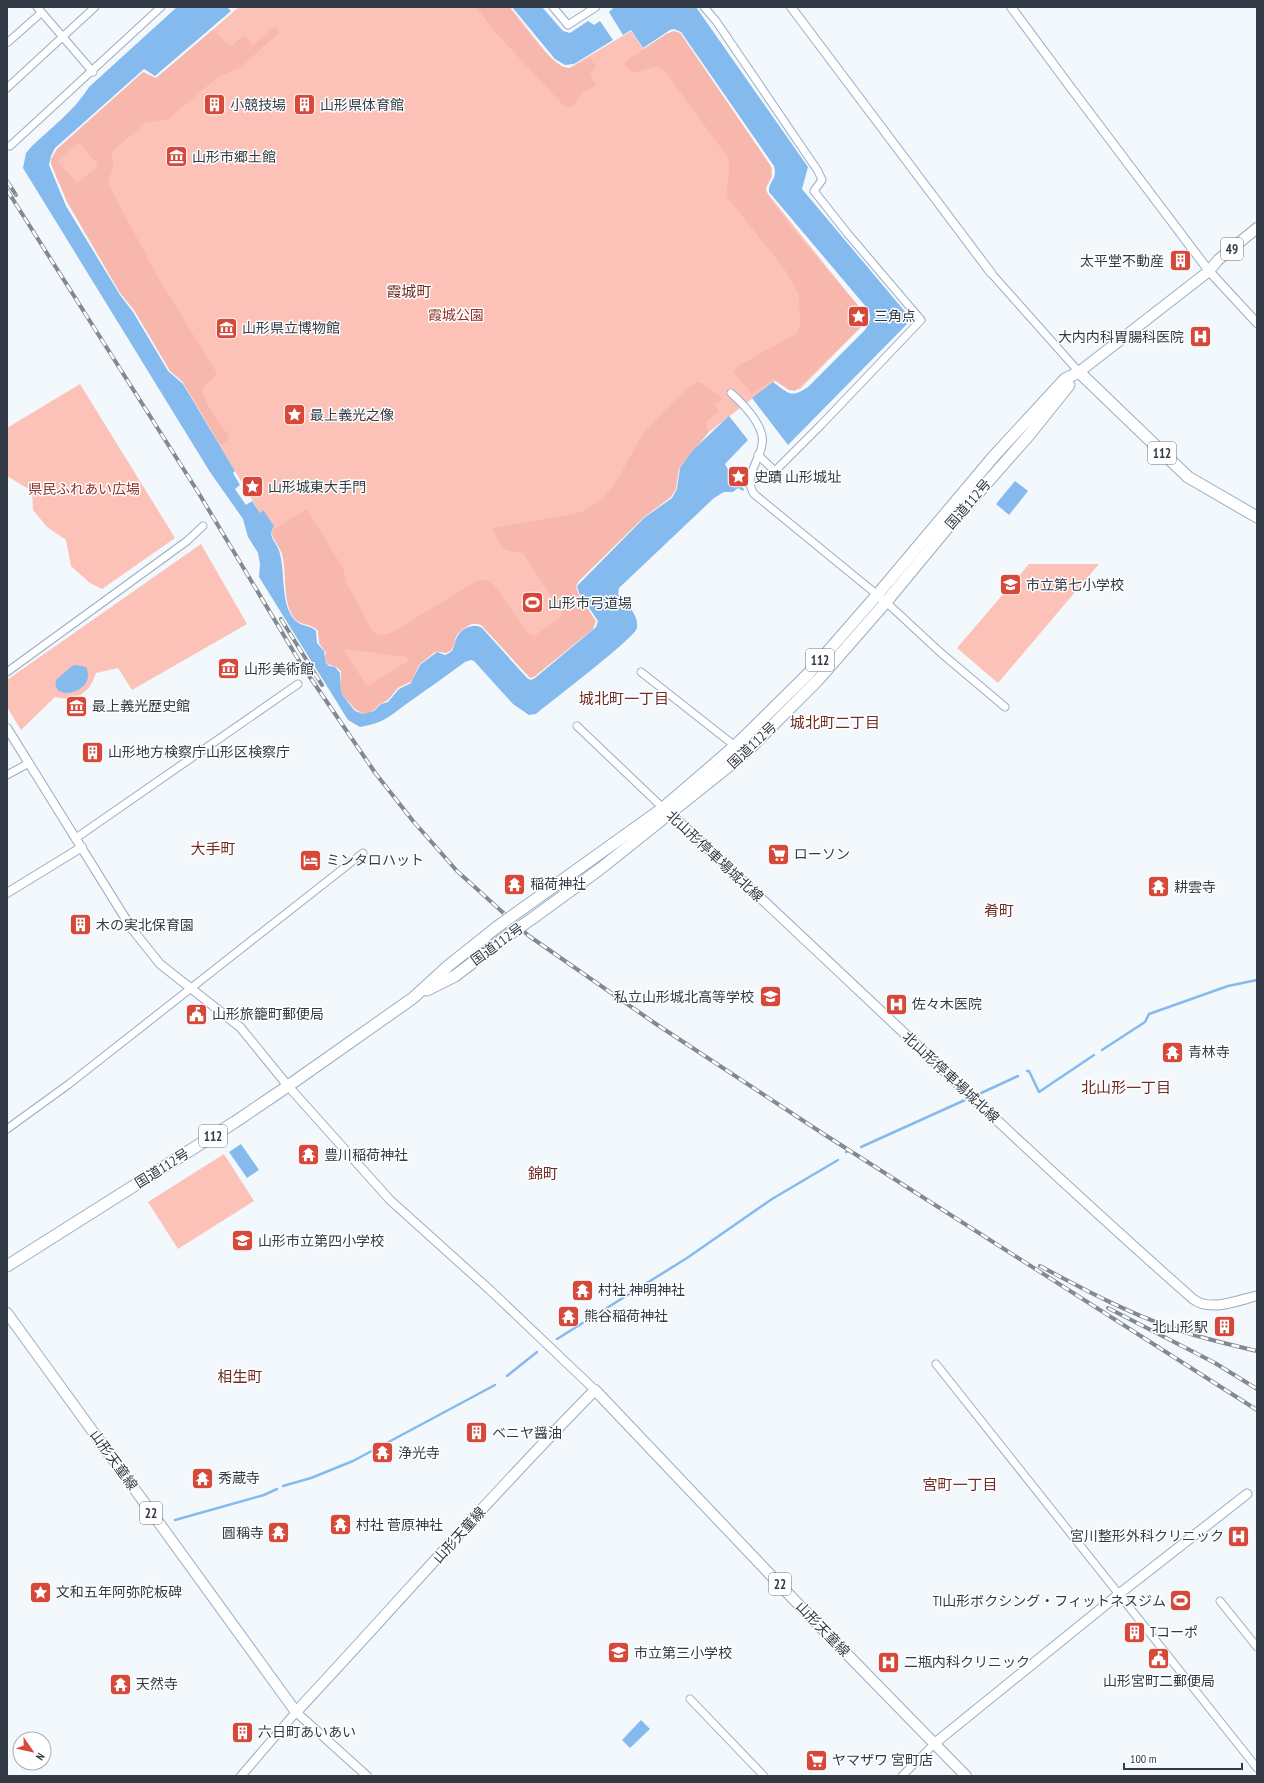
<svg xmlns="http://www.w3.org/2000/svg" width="1264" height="1783" font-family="'PT Sans Narrow','Noto Sans JP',sans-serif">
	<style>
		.green { fill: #fcc2b8 }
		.forest { fill: #f7b7ad; fill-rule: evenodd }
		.water { fill: #85baef }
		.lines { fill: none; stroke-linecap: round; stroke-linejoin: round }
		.stream { stroke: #85baef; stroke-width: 2.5 }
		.minor-casing { stroke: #98aec5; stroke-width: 9 }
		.tertiary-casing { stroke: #98aec5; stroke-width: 10 }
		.secondary-casing { stroke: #98aec5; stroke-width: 11 }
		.primary-casing { stroke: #98aec5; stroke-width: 12 }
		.trunk-casing { stroke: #98aec5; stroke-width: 13 }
		.minor { stroke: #fff; stroke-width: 7 }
		.tertiary { stroke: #fff; stroke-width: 8 }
		.secondary { stroke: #fff; stroke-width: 9 }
		.primary { stroke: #fff; stroke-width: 10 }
		.trunk { stroke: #fff; stroke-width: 11 }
		.rail-casing { stroke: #828991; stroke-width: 4 }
		.rail { stroke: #fff; stroke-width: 2.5; stroke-dasharray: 8; stroke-linecap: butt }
		.trunk-bridge-casing { stroke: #98aec5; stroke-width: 13; stroke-linecap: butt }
		.trunk-bridge { stroke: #fff; stroke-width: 11 }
		.labels { text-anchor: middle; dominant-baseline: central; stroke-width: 3; stroke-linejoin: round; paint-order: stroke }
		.shield { fill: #fff; stroke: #70767d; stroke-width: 1 }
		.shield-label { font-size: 13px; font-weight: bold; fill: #323b45 }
		.poi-label { font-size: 14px; fill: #323b45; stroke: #fff; text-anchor: start }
		.park-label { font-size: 14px; fill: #8d3329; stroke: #fff }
		.street-label { font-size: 14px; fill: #323b45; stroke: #fff }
		.neighbourhood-label { font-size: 15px; fill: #702b23; stroke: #fff }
	</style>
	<rect width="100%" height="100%" fill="#f3f8fd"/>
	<g class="green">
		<polygon points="239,7 510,7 556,65 569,68 631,31 643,49 673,31 680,33 772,168 771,179 765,190 863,312 862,326 800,389 789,390 775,381 709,432 643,513 574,586 595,622 533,677 480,623 474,622 427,656 371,701 183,383 56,177 57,150 144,72 155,79"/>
		<polygon points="80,384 175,538 102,589 90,583 71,566 66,540 47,527 33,510 32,491 7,476 7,428"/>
		<path d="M201 544 247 624 132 690 118 668 96 673C90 693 76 702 55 697L21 730 7 707V680Z"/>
		<polygon points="1029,564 1099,564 998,683 957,648"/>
		<polygon points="224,1154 254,1201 178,1249 148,1202"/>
	</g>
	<g class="forest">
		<path d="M476 7H509C519 20 554 69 569 68 576 67 583 61 589 58L591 59 596 67 590 74 596 83 595 86 582 93 572 107H565L494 31Z"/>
		<path d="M275 26 279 33 241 67 218 77 167 120 146 122 112 152 113 167 108 183 157 276 217 373C215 380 204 382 203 389 201 400 223 427 229 436L228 440 222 444H220L183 382 170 371 134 310 120 293 67 202 51 164V159L57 149 143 72 156 78 213 30 229 45 232 46 242 36H245L252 44H255ZM78 143 81 144 97 164V167L77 183 58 162V160Z"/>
		<path d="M674 31 680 33 770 165 772 176C770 179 765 185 766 189 766 201 850 296 864 312V320L861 327 795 391 789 390 774 379 752 394 734 373 738 366 797 333 800 324 799 295 785 270 727 197C726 184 731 171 728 158L665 71 657 66 632 73 624 64 626 61 666 34Z"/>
		<path d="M697 382H700L721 397 722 399 715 405 719 412 706 422 708 433 692 450 679 468 676 489 671 497 643 518 579 581 576 586 578 594 596 621 593 629 534 677 530 678 482 626C474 620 459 627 456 637 454 642 455 647 450 651 445 655 441 651 435 652L419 665 412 681 398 688 388 700 380 704 374 710 369 713 364 714 356 710 343 696 341 691V671L336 667 327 664 325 657 326 653 319 643 318 631C311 623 300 626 294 618 282 601 287 573 282 554 280 548 275 542 272 535L274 529 305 510H307L343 568 347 584 373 632 380 636 391 633 477 581 485 580 494 585 529 634 534 636 560 618 562 613 523 553C518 551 515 552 510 551 502 551 497 537 493 531L494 528 578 513C614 499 621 471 639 440 644 431 688 386 697 382ZM346 649 407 657 408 661 369 685H366L344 650Z"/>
	</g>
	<g class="water">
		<path d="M177 7H227L231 11 155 76 144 69 55 148 51 156 49 165 66 206 120 295 133 312 168 371 183 384 235 471 233 473 240 485 235 489 246 505 252 501 260 513 263 510 274 526C266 537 278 543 280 554 285 573 281 602 293 618 299 627 309 624 316 631L317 643 324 651 326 663 329 666 335 667 340 673 341 691 343 696 355 711 364 714 374 711 381 704 388 702 399 689 411 683 420 665 437 652 445 655C456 651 453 645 457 637 461 629 474 622 482 628L527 678 531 680 535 678 596 627 598 621 579 593 577 586 644 518 672 498 677 489 680 468 693 450 729 416 748 440 725 464 732 477 744 489 743 491 738 488 733 492H724L714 498 619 588 618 594C626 604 639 614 637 628 635 638 550 702 536 714L529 715 513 704 474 661 471 660 465 662C447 675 429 688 412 700 390 715 388 722 360 727L348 720 259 577 260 564 258 553 248 537 243 519 210 472 23 168 26 153 32 146C52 127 75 110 89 87Z"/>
		<polygon points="512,7 542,7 563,31 570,33 588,21 594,25 600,21 613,40 574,64 565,65 555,59"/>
		<path d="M614 7H696L808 167 802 189 907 314 908 323 788 445 752 398 773 382C789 393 790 399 808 387L865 330C870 322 872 317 867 308L769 192C768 181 778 180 774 166L681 32 674 29 670 30 643 48 631 30 623 35 609 12Z"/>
		<polygon points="1015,481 1028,491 1009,515 996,504"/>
		<path d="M76 665 86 667C98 693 50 703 56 680L72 666Z"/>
		<polygon points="241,1144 259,1170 247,1178 229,1152"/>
		<polygon points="641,1720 650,1729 630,1748 622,1740"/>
	</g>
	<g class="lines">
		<g class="stream">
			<polyline points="1102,1050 1145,1022 1149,1014 1228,986 1257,980"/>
			<polyline points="1027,1071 1029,1071 1039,1092 1094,1055"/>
			<polyline points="979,1094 1018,1076"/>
			<polyline points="861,1147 965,1100"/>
			<polyline points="846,1152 849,1151"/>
			<polyline points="557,1339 687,1258 772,1199 838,1160"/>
			<polyline points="507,1376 537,1352"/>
			<polyline points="283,1486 311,1478 353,1461 495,1385"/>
			<polyline points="175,1520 264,1495 277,1489"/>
		</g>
		<defs>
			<g id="minor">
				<polyline points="37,7 93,72"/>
				<polyline points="553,7 568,25 596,7"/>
				<polyline points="704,7 716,21 818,171 822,180 814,191 848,234 921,320 821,425 775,471 758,455"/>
				<polyline points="7,43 41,13"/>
				<polyline points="7,88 95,7"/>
				<polyline points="7,146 10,146 161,7"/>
				<polyline points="991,273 1079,372"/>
				<path d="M731 393C742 403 756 417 761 432 769 454 740 473 754 494L886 602 941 653 1005 707"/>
				<polyline points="7,672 187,541 203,526"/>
				<polyline points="641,672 735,746"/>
				<polyline points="577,726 663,808"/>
				<polyline points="7,775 29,763"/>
				<polyline points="76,838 298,684"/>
				<polyline points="7,1129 69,1084 363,853"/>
				<polyline points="936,1364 1257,1768"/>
				<polyline points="1220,1601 1257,1647"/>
				<polyline points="690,1699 764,1776"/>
				<polyline points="902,1776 935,1743"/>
			</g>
			<g id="tertiary">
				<polyline points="791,7 991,273"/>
				<polyline points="1011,7 1071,88 1209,271 1257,323"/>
				<polyline points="7,728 132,929 160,964 240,1027 288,1086 390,1200 491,1291 595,1390"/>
				<polyline points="7,893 82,847"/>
				<polyline points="241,1776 296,1712 367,1776"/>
			</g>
			<g id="secondary">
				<path d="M665 809C842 972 1013 1140 1193 1299 1210 1312 1236 1301 1256 1296"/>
				<polyline points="935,1743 1119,1594 1247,1494"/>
			</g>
			<g id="primary">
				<polyline points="1079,372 1209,271 1218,260 1257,228"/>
				<path d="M7 1313 296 1712C396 1605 492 1494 595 1390L801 1607 966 1776"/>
			</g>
			<g id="trunk">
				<polyline points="1079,372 1188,477 1257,517"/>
				<polyline points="522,909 663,808 735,746 809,673 877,595 994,456 1065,379 1079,372"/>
				<polyline points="533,918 600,869 744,754 818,680 886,602 948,527 1029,435 1069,385"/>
				<polyline points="427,990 455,976 507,936"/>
				<polyline points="7,1266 235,1122 288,1086 413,998 448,966 497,927"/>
			</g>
		</defs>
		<use href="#minor" class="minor-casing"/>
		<use href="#tertiary" class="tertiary-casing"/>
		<use href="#secondary" class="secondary-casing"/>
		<use href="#primary" class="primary-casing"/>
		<use href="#trunk" class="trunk-casing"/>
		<use href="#minor" class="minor"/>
		<use href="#tertiary" class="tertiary"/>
		<use href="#secondary" class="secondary"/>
		<use href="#primary" class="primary"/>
		<use href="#trunk" class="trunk"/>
		<defs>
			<g id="rail">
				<polyline points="7,181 16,195"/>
				<polyline points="7,190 198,492 301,664 376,774 413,821 457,871 529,936 656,1024 822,1133 1257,1410"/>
				<polyline points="281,619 322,685"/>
				<path d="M1040 1266C1083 1289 1126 1312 1172 1328 1200 1338 1228 1344 1257 1351"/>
				<polyline points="1108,1308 1215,1363 1257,1389"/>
			</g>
		</defs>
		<use href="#rail" class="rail-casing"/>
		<use href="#rail" class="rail"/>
		<defs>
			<g id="trunk-bridge">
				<polyline points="497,927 522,909"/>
				<polyline points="507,936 533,918"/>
			</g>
		</defs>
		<use href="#trunk-bridge" class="trunk-bridge-casing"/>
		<use href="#trunk-bridge" class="trunk-bridge"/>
	</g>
	<defs>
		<symbol id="building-square" viewBox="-11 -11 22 22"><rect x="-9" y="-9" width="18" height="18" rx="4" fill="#d6493a" stroke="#fff"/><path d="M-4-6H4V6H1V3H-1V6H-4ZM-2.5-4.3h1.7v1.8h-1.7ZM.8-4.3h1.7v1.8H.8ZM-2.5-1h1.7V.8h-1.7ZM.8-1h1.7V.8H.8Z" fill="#fff"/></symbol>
		<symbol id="museum-square" viewBox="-11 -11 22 22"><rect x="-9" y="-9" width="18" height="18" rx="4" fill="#d6493a" stroke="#fff"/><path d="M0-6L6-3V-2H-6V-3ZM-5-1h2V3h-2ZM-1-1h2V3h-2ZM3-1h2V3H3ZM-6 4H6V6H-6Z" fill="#fff"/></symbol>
		<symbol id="sight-square" viewBox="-11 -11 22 22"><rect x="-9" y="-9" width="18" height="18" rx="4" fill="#d6493a" stroke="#fff"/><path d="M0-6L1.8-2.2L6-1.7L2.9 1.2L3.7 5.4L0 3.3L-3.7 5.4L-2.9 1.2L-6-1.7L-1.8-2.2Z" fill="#fff"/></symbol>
		<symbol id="hospital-square" viewBox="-11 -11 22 22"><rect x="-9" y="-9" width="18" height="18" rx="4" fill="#d6493a" stroke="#fff"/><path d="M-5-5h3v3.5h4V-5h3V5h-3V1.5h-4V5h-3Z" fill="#fff"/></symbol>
		<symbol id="school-square" viewBox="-11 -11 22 22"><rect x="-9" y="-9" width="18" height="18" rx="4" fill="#d6493a" stroke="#fff"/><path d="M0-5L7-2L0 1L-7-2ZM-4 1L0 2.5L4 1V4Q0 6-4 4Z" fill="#fff"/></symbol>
		<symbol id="stadium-square" viewBox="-11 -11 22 22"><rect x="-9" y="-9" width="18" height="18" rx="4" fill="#d6493a" stroke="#fff"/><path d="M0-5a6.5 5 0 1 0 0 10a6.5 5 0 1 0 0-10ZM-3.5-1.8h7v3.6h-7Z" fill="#fff"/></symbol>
		<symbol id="supermarket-square" viewBox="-11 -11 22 22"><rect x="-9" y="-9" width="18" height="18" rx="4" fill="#d6493a" stroke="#fff"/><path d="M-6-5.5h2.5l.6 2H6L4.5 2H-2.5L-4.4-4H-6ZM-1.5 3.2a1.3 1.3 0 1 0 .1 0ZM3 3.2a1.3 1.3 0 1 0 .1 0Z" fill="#fff"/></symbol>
		<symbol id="hotel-square" viewBox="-11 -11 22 22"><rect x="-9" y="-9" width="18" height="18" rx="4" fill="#d6493a" stroke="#fff"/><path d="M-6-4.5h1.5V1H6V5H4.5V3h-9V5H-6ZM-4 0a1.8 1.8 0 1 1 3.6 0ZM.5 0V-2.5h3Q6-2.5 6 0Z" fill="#fff"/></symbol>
		<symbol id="temple-square" viewBox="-11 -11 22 22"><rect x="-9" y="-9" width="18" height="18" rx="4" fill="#d6493a" stroke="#fff"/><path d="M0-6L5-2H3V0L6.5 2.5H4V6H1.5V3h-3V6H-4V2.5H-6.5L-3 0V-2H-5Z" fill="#fff"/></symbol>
		<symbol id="civic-square" viewBox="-11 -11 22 22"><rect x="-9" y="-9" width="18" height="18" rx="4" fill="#d6493a" stroke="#fff"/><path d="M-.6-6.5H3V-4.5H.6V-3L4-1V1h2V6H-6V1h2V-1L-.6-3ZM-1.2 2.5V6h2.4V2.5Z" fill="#fff"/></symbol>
	</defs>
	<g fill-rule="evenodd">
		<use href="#building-square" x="202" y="92" width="25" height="25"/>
		<use href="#building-square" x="292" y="92" width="25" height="25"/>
		<use href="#museum-square" x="164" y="144" width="25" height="25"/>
		<use href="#building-square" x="1168" y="248" width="25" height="25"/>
		<use href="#sight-square" x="846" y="304" width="25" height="25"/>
		<use href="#museum-square" x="214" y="316" width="25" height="25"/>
		<use href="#hospital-square" x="1188" y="324" width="25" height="25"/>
		<use href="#sight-square" x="282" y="402" width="25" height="25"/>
		<use href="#sight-square" x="726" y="464" width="25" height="25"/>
		<use href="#sight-square" x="240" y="474" width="25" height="25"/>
		<use href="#school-square" x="998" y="572" width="25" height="25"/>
		<use href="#stadium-square" x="520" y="590" width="25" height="25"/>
		<use href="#museum-square" x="216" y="656" width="25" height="25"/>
		<use href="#museum-square" x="64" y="694" width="25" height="25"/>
		<use href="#building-square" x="80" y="740" width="25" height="25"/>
		<use href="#supermarket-square" x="766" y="842" width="25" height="25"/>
		<use href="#hotel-square" x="298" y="848" width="25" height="25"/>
		<use href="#temple-square" x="502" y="872" width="25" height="25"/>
		<use href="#temple-square" x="1146" y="874" width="25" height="25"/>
		<use href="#building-square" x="68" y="912" width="25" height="25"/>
		<use href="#school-square" x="758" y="984" width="25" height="25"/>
		<use href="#hospital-square" x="884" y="992" width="25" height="25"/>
		<use href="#civic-square" x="184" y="1002" width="25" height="25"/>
		<use href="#temple-square" x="1160" y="1040" width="25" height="25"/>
		<use href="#temple-square" x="296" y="1142" width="25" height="25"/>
		<use href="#school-square" x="230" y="1228" width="25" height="25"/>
		<use href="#temple-square" x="570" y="1278" width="25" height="25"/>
		<use href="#temple-square" x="556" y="1304" width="25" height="25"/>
		<use href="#building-square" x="1212" y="1314" width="25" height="25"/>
		<use href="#building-square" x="464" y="1420" width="25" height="25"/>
		<use href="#temple-square" x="370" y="1440" width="25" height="25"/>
		<use href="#temple-square" x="190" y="1466" width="25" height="25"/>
		<use href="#temple-square" x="328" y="1512" width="25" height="25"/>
		<use href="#temple-square" x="266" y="1520" width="25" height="25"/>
		<use href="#hospital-square" x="1226" y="1524" width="25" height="25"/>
		<use href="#sight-square" x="28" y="1580" width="25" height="25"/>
		<use href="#stadium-square" x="1168" y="1588" width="25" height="25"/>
		<use href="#building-square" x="1122" y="1620" width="25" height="25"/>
		<use href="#school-square" x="606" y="1640" width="25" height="25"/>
		<use href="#civic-square" x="1146" y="1646" width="25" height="25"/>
		<use href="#hospital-square" x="876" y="1650" width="25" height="25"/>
		<use href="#temple-square" x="108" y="1672" width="25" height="25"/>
		<use href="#building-square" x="230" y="1720" width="25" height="25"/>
		<use href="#supermarket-square" x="804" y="1748" width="25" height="25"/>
	</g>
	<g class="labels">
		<g class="shield">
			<rect x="1221" y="238" width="22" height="22" rx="3"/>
			<rect x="1148" y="442" width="28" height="22" rx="3"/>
			<rect x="806" y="649" width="28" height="22" rx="3"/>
			<rect x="199" y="1125" width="28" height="22" rx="3"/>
			<rect x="140" y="1502" width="22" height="22" rx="3"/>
			<rect x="769" y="1573" width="22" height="22" rx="3"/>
		</g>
		<g class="shield-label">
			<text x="1232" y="249">49</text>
			<text x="1162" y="453">112</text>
			<text x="820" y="660">112</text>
			<text x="213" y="1136">112</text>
			<text x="151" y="1513">22</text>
			<text x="780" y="1584">22</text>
		</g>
		<g class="poi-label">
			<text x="230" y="105">小競技場</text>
			<text x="320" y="105">山形県体育館</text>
			<text x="192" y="157">山形市郷土館</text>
			<text x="1164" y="261" text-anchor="end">太平堂不動産</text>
			<text x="874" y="316">三角点</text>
			<text x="242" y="328">山形県立博物館</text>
			<text x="1184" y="337" text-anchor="end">大内内科胃腸科医院</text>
			<text x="310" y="415">最上義光之像</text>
			<text x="754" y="477">史蹟 山形城址</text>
			<text x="268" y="487">山形城東大手門</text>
			<text x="1026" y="585">市立第七小学校</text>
			<text x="548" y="603">山形市弓道場</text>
			<text x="244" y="669">山形美術館</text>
			<text x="92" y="706">最上義光歴史館</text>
			<text x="108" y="752">山形地方検察庁山形区検察庁</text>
			<text x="794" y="854">ローソン</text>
			<text x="326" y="860">ミンタロハット</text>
			<text x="530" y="884">稲荷神社</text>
			<text x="1174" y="887">耕雲寺</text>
			<text x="96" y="925">木の実北保育園</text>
			<text x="754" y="997" text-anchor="end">私立山形城北高等学校</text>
			<text x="912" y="1004">佐々木医院</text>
			<text x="212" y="1014">山形旅籠町郵便局</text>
			<text x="1188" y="1052">青林寺</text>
			<text x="324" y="1155">豊川稲荷神社</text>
			<text x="258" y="1241">山形市立第四小学校</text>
			<text x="598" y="1290">村社 神明神社</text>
			<text x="584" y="1316">熊谷稲荷神社</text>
			<text x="1208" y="1327" text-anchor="end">北山形駅</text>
			<text x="492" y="1433">ベニヤ醤油</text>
			<text x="398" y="1453">浄光寺</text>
			<text x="218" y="1478">秀蔵寺</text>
			<text x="356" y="1525">村社 菅原神社</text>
			<text x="264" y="1533" text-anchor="end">圓稱寺</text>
			<text x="1224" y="1536" text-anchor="end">宮川整形外科クリニック</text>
			<text x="56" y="1592">文和五年阿弥陀板碑</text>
			<text x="1166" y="1601" text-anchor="end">TI山形ボクシング・フィットネスジム</text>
			<text x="1150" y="1632">Tコーポ</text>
			<text x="634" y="1653">市立第三小学校</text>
			<text x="904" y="1662">二瓶内科クリニック</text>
			<text x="1159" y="1681" text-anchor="middle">山形宮町二郵便局</text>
			<text x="136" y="1684">天然寺</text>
			<text x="258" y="1732">六日町あいあい</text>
			<text x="832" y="1760">ヤマザワ 宮町店</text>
		</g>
		<g class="park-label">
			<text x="456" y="315">霞城公園</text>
			<text x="84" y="489">県民ふれあい広場</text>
		</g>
		<g class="street-label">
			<text transform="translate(968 504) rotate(-49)">国道112号</text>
			<text transform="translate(752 745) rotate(-43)">国道112号</text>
			<text transform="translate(715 856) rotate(43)">北山形停車場城北線</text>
			<text transform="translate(497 944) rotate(-36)">国道112号</text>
			<text transform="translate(951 1077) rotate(43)">北山形停車場城北線</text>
			<text transform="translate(162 1168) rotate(-32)">国道112号</text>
			<text transform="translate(114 1460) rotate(54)">山形天童線</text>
			<text transform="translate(459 1535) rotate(-48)">山形天童線</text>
			<text transform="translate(823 1629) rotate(46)">山形天童線</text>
		</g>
		<g class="neighbourhood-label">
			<text x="409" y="291">霞城町</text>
			<text x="624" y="698">城北町一丁目</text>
			<text x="835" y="722">城北町二丁目</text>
			<text x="213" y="848">大手町</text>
			<text x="999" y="910">肴町</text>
			<text x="1126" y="1087">北山形一丁目</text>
			<text x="543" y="1173">錦町</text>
			<text x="240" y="1376">相生町</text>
			<text x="960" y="1484">宮町一丁目</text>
		</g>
	</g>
	<rect width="1264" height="1783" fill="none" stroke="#323b45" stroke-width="16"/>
	<g transform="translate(32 1751) rotate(124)"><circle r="19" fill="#ffffff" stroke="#adb1b5"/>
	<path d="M0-3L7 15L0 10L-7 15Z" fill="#d6493a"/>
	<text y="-6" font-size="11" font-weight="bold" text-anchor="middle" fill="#323b45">N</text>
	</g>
	<path d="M1124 1763v6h118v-6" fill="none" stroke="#323b45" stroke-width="2"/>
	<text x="1130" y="1763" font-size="12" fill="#323b45" stroke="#ffffff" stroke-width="3" paint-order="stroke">100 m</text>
</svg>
